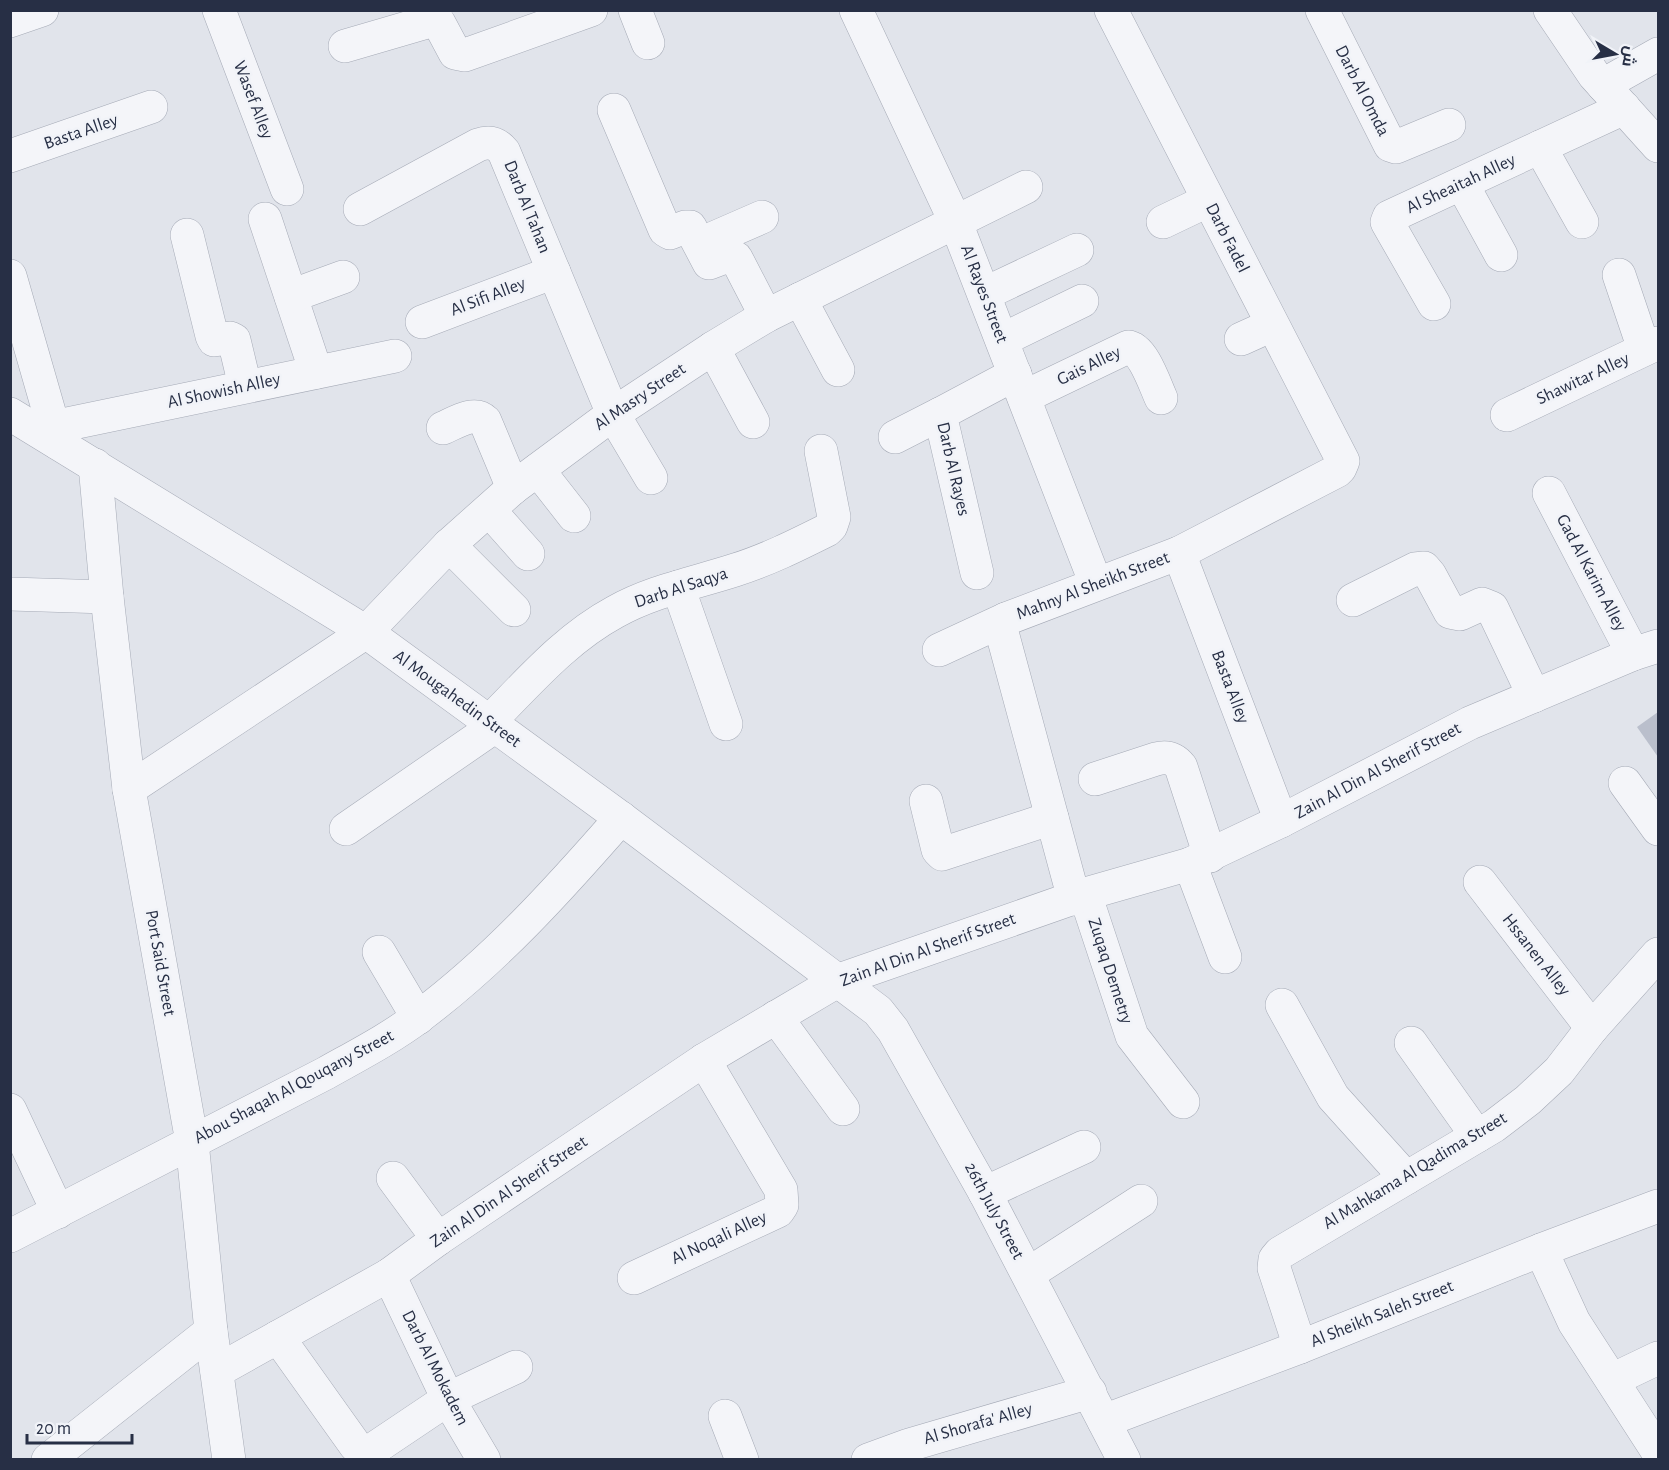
<svg xmlns="http://www.w3.org/2000/svg" width="1669" height="1470" font-family="'Alegreya Sans',Cairo,sans-serif">
	<style>
		.building { fill: #babfcc }
		.lines { fill: none; stroke-linecap: round; stroke-linejoin: round }
		.minor-casing { stroke: #a5aab6; stroke-width: 34 }
		.minor { stroke: #f4f5f9; stroke-width: 33 }
		.labels { text-anchor: middle; dominant-baseline: central; stroke-width: 5; stroke-linejoin: round; paint-order: stroke }
		.street-label { font-size: 18px; fill: #272f45; stroke: #f1f3f8 }
	</style>
	<rect width="100%" height="100%" fill="#e1e4eb"/>
	<polygon class="building" points="1658,712 1658,757 1637,727"/>
	<g class="lines">
		<defs>
			<g id="minor">
				<polyline points="219,10 287,189"/>
				<polyline points="635,10 648,43"/>
				<polyline points="856,10 956,223 1096,584"/>
				<polyline points="1322,10 1390,145 1396,147 1449,125"/>
				<polyline points="1550,10 1594,75 1658,146"/>
				<polyline points="10,21 42,10"/>
				<polyline points="345,46 434,20 439,23 455,53 465,55 591,10"/>
				<polyline points="1603,85 1658,54"/>
				<polyline points="614,110 665,230 670,233 685,227 690,227 709,263 730,255 736,258 766,316"/>
				<polyline points="1540,147 1582,222"/>
				<polyline points="10,156 151,107"/>
				<polyline points="1462,184 1501,255"/>
				<path d="M360 209 478 145C489 141 497 143 504 152L613 414 651 478"/>
				<polyline points="265,219 316,372"/>
				<polyline points="1163,222 1207,201"/>
				<polyline points="187,235 212,336 214,340 230,338 234,340 245,386"/>
				<polyline points="700,244 762,217"/>
				<polyline points="1619,275 1644,349"/>
				<polyline points="10,276 58,443"/>
				<polyline points="984,294 1077,250"/>
				<polyline points="291,296 343,277"/>
				<polyline points="800,299 838,370"/>
				<polyline points="1434,304 1387,222 1389,217 1624,108"/>
				<polyline points="422,322 554,272"/>
				<polyline points="1241,339 1272,325"/>
				<polyline points="1002,340 1082,301"/>
				<polyline points="713,348 753,422"/>
				<path d="M1024 397 1128 347C1143 348 1155 385 1161 398"/>
				<polyline points="10,414 366,632 621,818 878,1011 893,1030 985,1193 1124,1460"/>
				<polyline points="1507,415 1658,343"/>
				<polyline points="53,427 395,356"/>
				<path d="M443 428C455 423 474 410 485 421L513 488"/>
				<polyline points="895,437 940,414"/>
				<polyline points="95,465 107,597 129,789 192,1142 211,1331 229,1460"/>
				<polyline points="538,470 574,516"/>
				<polyline points="1549,493 1633,654"/>
				<polyline points="489,510 528,554"/>
				<polyline points="449,545 514,610"/>
				<polyline points="1179,553 1281,821"/>
				<polyline points="977,573 940,414 1015,374"/>
				<polyline points="678,587 726,724"/>
				<polyline points="10,594 107,597"/>
				<polyline points="1353,600 1415,569 1424,568 1430,575 1450,612 1460,614 1482,604 1492,608 1534,696"/>
				<polyline points="939,650 1006,619"/>
				<path d="M488 723C528 683 565 639 615 612 652 591 695 583 735 570 767 560 797 545 827 530L831 526 834 517 821 451"/>
				<path d="M1095 779 1156 759C1167 756 1174 758 1181 767L1210 856"/>
				<polyline points="1625,783 1658,829"/>
				<polyline points="129,789 366,632 449,545 513,488 613,414 713,348 766,316 1026,187"/>
				<polyline points="926,801 938,850 942,854 1052,818"/>
				<polyline points="346,829 494,727"/>
				<polyline points="1190,864 1225,957"/>
				<polyline points="1480,882 1592,1028"/>
				<polyline points="1085,894 1132,1036 1183,1102"/>
				<polyline points="1074,899 1000,625 1006,619 1179,553 1337,471 1340,468 1343,461 1111,10"/>
				<polyline points="379,952 418,1018"/>
				<polyline points="1282,1005 1333,1097 1406,1178"/>
				<polyline points="776,1017 843,1109"/>
				<polyline points="1411,1043 1477,1136"/>
				<polyline points="10,1110 58,1212"/>
				<polyline points="393,1178 438,1239"/>
				<polyline points="985,1193 1084,1147"/>
				<path d="M10 1236 326 1073C358 1055 391 1038 420 1016 496 959 559 889 621 818"/>
				<polyline points="1541,1250 1574,1322 1658,1452"/>
				<polyline points="1028,1274 1141,1201"/>
				<polyline points="389,1275 448,1399 484,1460"/>
				<polyline points="634,1278 778,1211 782,1205 781,1190 704,1060"/>
				<path d="M278 1337 355 1445C361 1452 365 1452 372 1450L448 1399 516 1367"/>
				<polyline points="1300,1347 1274,1268 1275,1259 1280,1253 1494,1126 1528,1100 1559,1071 1592,1028 1658,954"/>
				<polyline points="217,1371 389,1275 438,1239 704,1060 839,980 1085,894 1190,864 1281,821 1470,723 1633,654 1658,646"/>
				<polyline points="1612,1380 1658,1358"/>
				<polyline points="725,1416 742,1460"/>
				<polyline points="1104,1421 1300,1347 1541,1250 1658,1206"/>
				<polyline points="48,1460 211,1331"/>
				<polyline points="868,1460 909,1445 1090,1392"/>
			</g>
		</defs>
		<use href="#minor" class="minor-casing"/>
		<use href="#minor" class="minor"/>
	</g>
	<g class="labels">
		<g class="street-label">
			<text transform="translate(1362 91) rotate(63)">Darb Al Omda</text>
			<text transform="translate(253 100) rotate(69)">Wasef Alley</text>
			<text transform="translate(81 132) rotate(-19)">Basta Alley</text>
			<text transform="translate(1461 184) rotate(-25)">Al Sheaitah Alley</text>
			<text transform="translate(527 207) rotate(68)">Darb Al Tahan</text>
			<text transform="translate(1227 238) rotate(63)">Darb Fadel</text>
			<text transform="translate(984 294) rotate(69)">Al Rayes Street</text>
			<text transform="translate(488 297) rotate(-21)">Al Sifi Alley</text>
			<text transform="translate(1089 366) rotate(-26)">Gais Alley</text>
			<text transform="translate(1583 379) rotate(-25)">Shawitar Alley</text>
			<text transform="translate(224 391) rotate(-12)">Al Showish Alley</text>
			<text transform="translate(640 397) rotate(-34)">Al Masry Street</text>
			<text transform="translate(953 469) rotate(77)">Darb Al Rayes</text>
			<text transform="translate(1591 573) rotate(62)">Gad Al Karim Alley</text>
			<text transform="translate(1093 586) rotate(-21)">Mahny Al Sheikh Street</text>
			<text transform="translate(681 588) rotate(-18)">Darb Al Saqya</text>
			<text transform="translate(1230 687) rotate(69)">Basta Alley</text>
			<text transform="translate(457 699) rotate(36)">Al Mougahedin Street</text>
			<text transform="translate(1378 771) rotate(-28)">Zain Al Din Al Sherif Street</text>
			<text transform="translate(928 950) rotate(-20)">Zain Al Din Al Sherif Street</text>
			<text transform="translate(1536 955) rotate(52)">Hssanen Alley</text>
			<text transform="translate(160 963) rotate(80)">Port Said Street</text>
			<text transform="translate(1110 971) rotate(72)">Zuqaq Demetry</text>
			<text transform="translate(294 1087) rotate(-28)">Abou Shaqah Al Qouqany Street</text>
			<text transform="translate(1415 1171) rotate(-31)">Al Mahkama Al Qadima Street</text>
			<text transform="translate(509 1192) rotate(-34)">Zain Al Din Al Sherif Street</text>
			<text transform="translate(994 1211) rotate(62)">26th July Street</text>
			<text transform="translate(719 1238) rotate(-25)">Al Noqali Alley</text>
			<text transform="translate(1382 1314) rotate(-22)">Al Sheikh Saleh Street</text>
			<text transform="translate(435 1368) rotate(63)">Darb Al Mokadem</text>
			<text transform="translate(978 1424) rotate(-16)">Al Shorafa' Alley</text>
		</g>
	</g>
	<rect width="1669" height="1470" fill="none" stroke="#272f45" stroke-width="24"/>
	<g transform="translate(1615 54) rotate(100)" stroke="#f1f3f8" stroke-width="4.5" paint-order="stroke">
	<path d="M0-4.5L10 22L0 15L-10 22Z" fill="#272f45"/>
	<text y="-9" font-size="16" font-weight="bold" text-anchor="middle" fill="#272f45">ش</text>
	</g>
	<path d="M27 1434v9h105v-9" fill="none" stroke="#272f45" stroke-width="3"/>
	<text x="36" y="1434" font-size="18" fill="#272f45" stroke="#f1f3f8" stroke-width="4.5" paint-order="stroke">20 m</text>
</svg>
